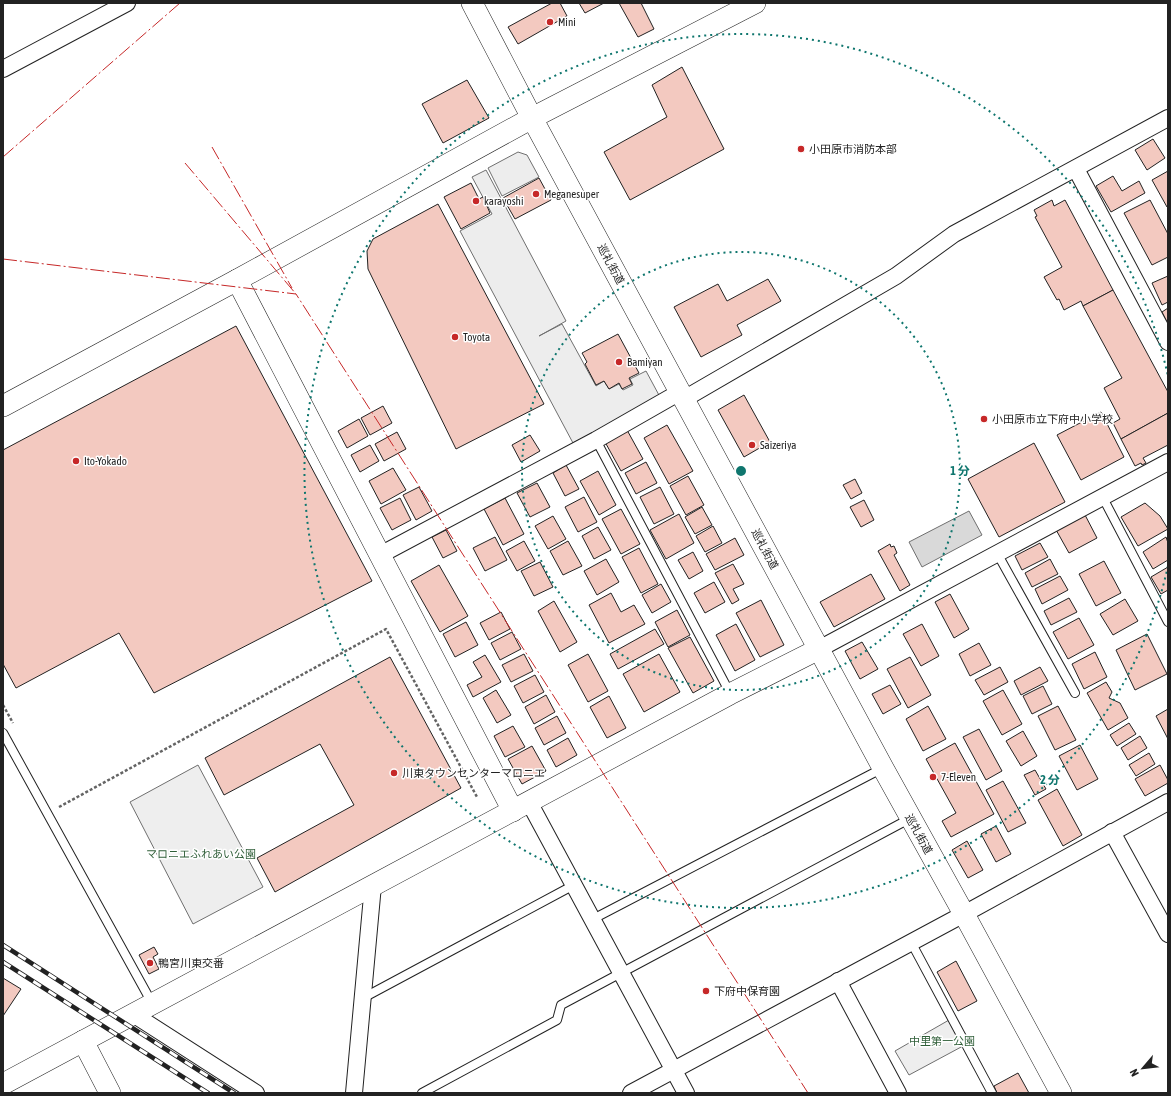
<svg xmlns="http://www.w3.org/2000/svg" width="1171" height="1096" font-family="'Asap Condensed','Noto Sans JP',sans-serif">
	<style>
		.green { fill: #eee; stroke: #6f6f6f }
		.parking { fill: #ededed; stroke: #6f6f6f }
		.water { fill: #d9d9d9; stroke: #6f6f6f }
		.building { fill: #f3c9c0; stroke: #222 }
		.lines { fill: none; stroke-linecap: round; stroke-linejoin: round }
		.service-casing { stroke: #222; stroke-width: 10 }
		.minor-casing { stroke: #222; stroke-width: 18 }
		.tertiary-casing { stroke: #222; stroke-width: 22 }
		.path { stroke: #646464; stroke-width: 2.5; stroke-dasharray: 3 2; stroke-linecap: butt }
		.service { stroke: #fff; stroke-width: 8 }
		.minor { stroke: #fff; stroke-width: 16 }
		.tertiary { stroke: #fff; stroke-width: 21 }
		.rail-casing { stroke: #222; stroke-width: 4.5 }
		.rail { stroke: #fff; stroke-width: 3; stroke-dasharray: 9; stroke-linecap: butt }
		.power { stroke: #c62828; stroke-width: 1; stroke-dasharray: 14 3 2 3; stroke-linecap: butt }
		.ring { fill: none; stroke: #0f766e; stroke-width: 2; stroke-dasharray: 2 4 }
		.poi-dot { fill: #c62828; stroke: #fff; stroke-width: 1.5 }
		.labels { text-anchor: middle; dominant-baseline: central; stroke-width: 3; stroke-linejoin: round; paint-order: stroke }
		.poi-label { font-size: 11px; fill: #222; stroke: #fff; text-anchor: start }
		.street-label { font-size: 11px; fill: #222; stroke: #fff }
		.park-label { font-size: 11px; fill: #2f5e38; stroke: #fff }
		.centre { fill: #0f766e; stroke: #fff; stroke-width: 2 }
		.ring-label { font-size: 12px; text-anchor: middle; font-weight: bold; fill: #0f766e; stroke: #fff; stroke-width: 3; stroke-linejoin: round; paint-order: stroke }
	</style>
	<rect width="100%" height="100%" fill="#fff"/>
	<g class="green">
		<polygon points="198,765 263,887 193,924 130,802"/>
		<polygon points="949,1020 963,1046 909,1075 895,1051"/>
	</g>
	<g class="parking">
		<polygon points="518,152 527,155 539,177 502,196 488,168"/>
		<polygon points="486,170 566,321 539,336 562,324 596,386 604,381 609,389 619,384 623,390 633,385 630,379 646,371 660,397 573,443 460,231 492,214 472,177"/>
	</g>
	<polygon class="water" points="969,511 982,535 922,567 909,542"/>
	<g class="building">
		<polygon points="552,3 560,3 567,16 518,44 508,27"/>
		<polygon points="579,3 604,3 585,13"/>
		<polygon points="619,3 641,3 654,29 638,37"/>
		<polygon points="682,67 724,149 630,200 604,152 667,117 652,85"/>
		<polygon points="467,80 489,118 443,143 422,104"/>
		<polygon points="1153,139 1165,158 1147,170 1135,150"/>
		<polygon points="1168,171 1168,207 1167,207 1152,180"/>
		<polygon points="1113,176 1122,191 1139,181 1145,193 1111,212 1096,186"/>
		<polygon points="539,178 551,200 515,219 503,198"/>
		<polygon points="471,183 479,199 483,197 490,213 461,229 444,197"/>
		<polygon points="1052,200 1054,206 1065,200 1113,290 1083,306 1081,301 1064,310 1059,299 1057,300 1044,277 1062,267 1035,217 1037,216 1034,210"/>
		<polygon points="1150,200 1168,234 1168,257 1152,265 1124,213"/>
		<polygon points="438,204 544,404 456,449 368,269 367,251 373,239"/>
		<polygon points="1168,276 1168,302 1162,305 1152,283"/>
		<polygon points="768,279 781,301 737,325 742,335 701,357 674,307 718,284 727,301"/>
		<polygon points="1113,290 1168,392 1168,413 1121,439 1113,423 1120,419 1104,388 1122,378 1083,306"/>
		<polygon points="1168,308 1168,324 1162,312"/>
		<polygon points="236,326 372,581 154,693 119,633 16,688 3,664 3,450"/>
		<polygon points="618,334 639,373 629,378 632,384 622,389 619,383 609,389 604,381 596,385 585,364 587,362 582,353"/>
		<polygon points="744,395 770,442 744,457 718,410"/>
		<polygon points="383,406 392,423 370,435 361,418"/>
		<polygon points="1101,412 1124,457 1081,480 1057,435"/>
		<polygon points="1168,413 1168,445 1143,458 1146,463 1142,465 1141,463 1135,466 1121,439"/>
		<polygon points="359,419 368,436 347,448 338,431"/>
		<polygon points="667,425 693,471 669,484 644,438"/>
		<polygon points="627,430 643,459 621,471 605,442"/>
		<polygon points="397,432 406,449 384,461 375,444"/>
		<polygon points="530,435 540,451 521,462 512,445"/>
		<polygon points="1034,443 1065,502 999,537 968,479"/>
		<polygon points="370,445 379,461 360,472 351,455"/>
		<polygon points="646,462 657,483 636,494 625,473"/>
		<polygon points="566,465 579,489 565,496 553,473"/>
		<polygon points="393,468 406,490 381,504 369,481"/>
		<polygon points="598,471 616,505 599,515 580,481"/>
		<polygon points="688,476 704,505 686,515 670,486"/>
		<polygon points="855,479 862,493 851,499 843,485"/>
		<polygon points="537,483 550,507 530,517 517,493"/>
		<polygon points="419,487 432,511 416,520 403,495"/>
		<polygon points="660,487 674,514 654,524 640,497"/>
		<polygon points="584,497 597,522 578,532 565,507"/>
		<polygon points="400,498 411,520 392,530 380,508"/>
		<polygon points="505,498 524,534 503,545 484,509"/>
		<polygon points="864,500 874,520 861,527 850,507"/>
		<polygon points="1145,503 1160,516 1168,529 1138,546 1121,517"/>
		<polygon points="702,507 712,525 695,534 685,517"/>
		<polygon points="621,509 640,544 621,554 602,519"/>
		<polygon points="1084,513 1097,538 1069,553 1055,528"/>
		<polygon points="679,514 694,543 666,559 650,530"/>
		<polygon points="553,516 566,539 548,549 535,526"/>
		<polygon points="713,526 722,543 705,552 696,536"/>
		<polygon points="598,527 611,550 594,559 582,536"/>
		<polygon points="446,530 457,551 443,558 432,537"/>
		<polygon points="495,537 507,560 485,571 473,548"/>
		<polygon points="1166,537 1168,543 1168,560 1153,569 1143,552"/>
		<polygon points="735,538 744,555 715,570 706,554"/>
		<polygon points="524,541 535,561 517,571 506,551"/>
		<polygon points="568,541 582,566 563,575 550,551"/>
		<polygon points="1040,543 1048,557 1022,570 1015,556"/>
		<polygon points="890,544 891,547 894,546 897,553 894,555 910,585 900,591 878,551"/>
		<polygon points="639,548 658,584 641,593 622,557"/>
		<polygon points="693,552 703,571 689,579 678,560"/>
		<polygon points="606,559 619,582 597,595 584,571"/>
		<polygon points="1050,559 1058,574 1032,587 1025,573"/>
		<polygon points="1104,561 1121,593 1096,606 1079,574"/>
		<polygon points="540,562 553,587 534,596 521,571"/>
		<polygon points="733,564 744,584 733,589 739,600 732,604 715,573"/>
		<polygon points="439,565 468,616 440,632 411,581"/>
		<polygon points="1168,567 1168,590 1161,594 1151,577"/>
		<polygon points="871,574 885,599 834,627 820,602"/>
		<polygon points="1060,576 1068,590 1042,604 1035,589"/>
		<polygon points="714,582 725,602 705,613 694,593"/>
		<polygon points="661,584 671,602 652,613 642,595"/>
		<polygon points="611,593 621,612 634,605 645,624 609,643 589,605"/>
		<polygon points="950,594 969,629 954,638 935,602"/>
		<polygon points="1069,598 1077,612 1051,625 1044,611"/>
		<polygon points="1125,599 1138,621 1113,635 1100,614"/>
		<polygon points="761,600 784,645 760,657 736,613"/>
		<polygon points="554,601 577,642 560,652 538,611"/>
		<polygon points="677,610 690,635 668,647 655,622"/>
		<polygon points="501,612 510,629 489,640 480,623"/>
		<polygon points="1079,618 1094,645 1068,659 1053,632"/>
		<polygon points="466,622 478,645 455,657 443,634"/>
		<polygon points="736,624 755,660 735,671 716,635"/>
		<polygon points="922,624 939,656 921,666 903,634"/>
		<polygon points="655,629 664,644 618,669 610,654"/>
		<polygon points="512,632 521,649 500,660 491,643"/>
		<polygon points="1147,634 1167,674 1135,690 1116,650"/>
		<polygon points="690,637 714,681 693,693 668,648"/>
		<polygon points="862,642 878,669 860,679 845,651"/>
		<polygon points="979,643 991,665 970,676 959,654"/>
		<polygon points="1095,652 1107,677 1084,689 1072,664"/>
		<polygon points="524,654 533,671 511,682 502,665"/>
		<polygon points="588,654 608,691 588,702 568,665"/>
		<polygon points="659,654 680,692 644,712 623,674"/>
		<polygon points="485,655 501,682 473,697 467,685 482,677 473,662"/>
		<polygon points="390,657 461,788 275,892 257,858 354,805 320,744 224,795 205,758"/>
		<polygon points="910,657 931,695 908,708 887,669"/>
		<polygon points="1000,667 1008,682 984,695 975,680"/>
		<polygon points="1040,667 1048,681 1021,695 1014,681"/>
		<polygon points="535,675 544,692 523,703 514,686"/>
		<polygon points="1106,682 1112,692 1109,698 1120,703 1128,718 1108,730 1087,693"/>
		<polygon points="890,685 901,704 883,714 872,694"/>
		<polygon points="1043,686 1052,704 1032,714 1023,696"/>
		<polygon points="496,690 511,715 497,723 483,698"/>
		<polygon points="1003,690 1022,724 1002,735 983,701"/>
		<polygon points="546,695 555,712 534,724 525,707"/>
		<polygon points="609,696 626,728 607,738 590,707"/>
		<polygon points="928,706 946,739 923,751 906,719"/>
		<polygon points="1058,706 1076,740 1055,750 1038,716"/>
		<polygon points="1168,709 1168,739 1156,716"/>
		<polygon points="557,716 566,733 544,745 535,728"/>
		<polygon points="1129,723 1136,734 1117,746 1110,735"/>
		<polygon points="513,726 525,747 505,757 494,736"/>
		<polygon points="979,729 1002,771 986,780 963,737"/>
		<polygon points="1023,731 1037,756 1021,766 1006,741"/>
		<polygon points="1140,736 1147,748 1128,760 1121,748"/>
		<polygon points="568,738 577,755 556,767 547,750"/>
		<polygon points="955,743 994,814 951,837 942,821 956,813 926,759"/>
		<polygon points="1080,745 1098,779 1077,790 1059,756"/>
		<polygon points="532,746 546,771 522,784 508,759"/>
		<polygon points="1149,753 1155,764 1136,776 1129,765"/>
		<polygon points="1160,765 1168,780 1168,783 1145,796 1135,779"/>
		<polygon points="1035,770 1046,789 1035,795 1024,775"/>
		<polygon points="1003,781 1026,823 1008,832 986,790"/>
		<polygon points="1057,789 1082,835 1063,846 1038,800"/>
		<polygon points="996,826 1011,854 996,862 981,834"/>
		<polygon points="967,841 983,870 968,878 952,850"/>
		<polygon points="154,947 158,954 153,957 159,969 149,974 139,955"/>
		<polygon points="956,961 977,1001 958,1011 937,972"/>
		<polygon points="3,978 21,989 3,1016"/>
		<polygon points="1018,1073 1029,1093 997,1093 994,1086"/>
	</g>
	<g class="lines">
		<defs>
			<g id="service">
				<polyline points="596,440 730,693"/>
				<polyline points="1102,496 1168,622"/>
				<polyline points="997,553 1075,693"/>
				<polyline points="3,733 152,1003"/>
				<polyline points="593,919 883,768"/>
				<polyline points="911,942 992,1093"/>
				<polyline points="363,998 574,885"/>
				<polyline points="422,1093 557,1020 561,1005 911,818"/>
			</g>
			<g id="minor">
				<polyline points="3,69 127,3"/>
				<polyline points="1076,169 1168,342"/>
				<polyline points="684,399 896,276 954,234 1168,118"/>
				<polyline points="380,555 596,440 680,392"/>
				<polyline points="819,649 1168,462"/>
				<polyline points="529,802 686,1093"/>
				<polyline points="1112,832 1168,934"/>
				<polyline points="838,981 898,1093"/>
				<polyline points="133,1014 256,1093"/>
				<polyline points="354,1093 373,885"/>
				<polyline points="631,1093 964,914 1168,802"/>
			</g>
			<g id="tertiary">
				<polyline points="472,3 532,118 883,768 964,914 1061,1093"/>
				<polyline points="237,280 513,811"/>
				<polyline points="3,406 237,280 532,118 755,3"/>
				<polyline points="83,1041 110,1093"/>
				<polyline points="3,1084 730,694 819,649"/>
			</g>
		</defs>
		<use href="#service" class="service-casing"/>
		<use href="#minor" class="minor-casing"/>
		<use href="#tertiary" class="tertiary-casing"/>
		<g class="path">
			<polyline points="3,705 13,723"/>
			<polyline points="59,807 386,629 477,797"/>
		</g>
		<use href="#service" class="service"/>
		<use href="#minor" class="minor"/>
		<use href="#tertiary" class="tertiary"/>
		<defs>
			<g id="rail">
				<polyline points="3,945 234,1093"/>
				<polyline points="3,962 208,1093"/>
			</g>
		</defs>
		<use href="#rail" class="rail-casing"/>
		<use href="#rail" class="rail"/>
		<g class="power">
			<polyline points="212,147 292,288"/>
			<polyline points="3,157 180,3"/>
			<polyline points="185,163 296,294"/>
			<polyline points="3,259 296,294 808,1093"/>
		</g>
	</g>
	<g class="ring">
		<circle cx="741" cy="471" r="219"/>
		<path d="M1168 566A437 437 0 1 1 1168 376"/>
	</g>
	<g class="poi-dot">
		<circle cx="550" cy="22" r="4"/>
		<circle cx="801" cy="149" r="4"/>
		<circle cx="536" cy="194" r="4"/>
		<circle cx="476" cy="201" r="4"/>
		<circle cx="455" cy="337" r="4"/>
		<circle cx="619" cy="362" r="4"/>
		<circle cx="984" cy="419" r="4"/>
		<circle cx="752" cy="445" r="4"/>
		<circle cx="76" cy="461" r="4"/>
		<circle cx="394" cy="773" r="4"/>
		<circle cx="933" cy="777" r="4"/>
		<circle cx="150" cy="963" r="4"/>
		<circle cx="706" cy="991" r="4"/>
	</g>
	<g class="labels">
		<g class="poi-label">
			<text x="558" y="22">Mini</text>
			<text x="809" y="149">小田原市消防本部</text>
			<text x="544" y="194">Meganesuper</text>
			<text x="484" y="201">karayoshi</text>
			<text x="463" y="337">Toyota</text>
			<text x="627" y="362">Bamiyan</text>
			<text x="992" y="419">小田原市立下府中小学校</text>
			<text x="760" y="445">Saizeriya</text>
			<text x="84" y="461">Ito-Yokado</text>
			<text x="402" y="773">川東タウンセンターマロニエ</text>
			<text x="941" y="777">7-Eleven</text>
			<text x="158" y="963">鴨宮川東交番</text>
			<text x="714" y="991">下府中保育園</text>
		</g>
		<g class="street-label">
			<text transform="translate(611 264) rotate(62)">巡礼街道</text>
			<text transform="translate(765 549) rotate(62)">巡礼街道</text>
			<text transform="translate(919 834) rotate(61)">巡礼街道</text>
		</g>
		<g class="park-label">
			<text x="201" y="854">マロニエふれあい公園</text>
			<text x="942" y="1041">中里第一公園</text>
		</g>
	</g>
	<circle cx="741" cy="471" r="6" class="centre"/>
	<g class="ring-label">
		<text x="960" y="475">1 分</text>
		<text x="1050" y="784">2 分</text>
	</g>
	<rect width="1171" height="1096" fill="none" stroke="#222222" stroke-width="8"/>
	<g transform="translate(1143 1068) rotate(242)" stroke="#ffffff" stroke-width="3" paint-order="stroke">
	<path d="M0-3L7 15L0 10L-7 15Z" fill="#222222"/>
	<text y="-6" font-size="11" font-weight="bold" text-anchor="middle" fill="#222222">N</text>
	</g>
</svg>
